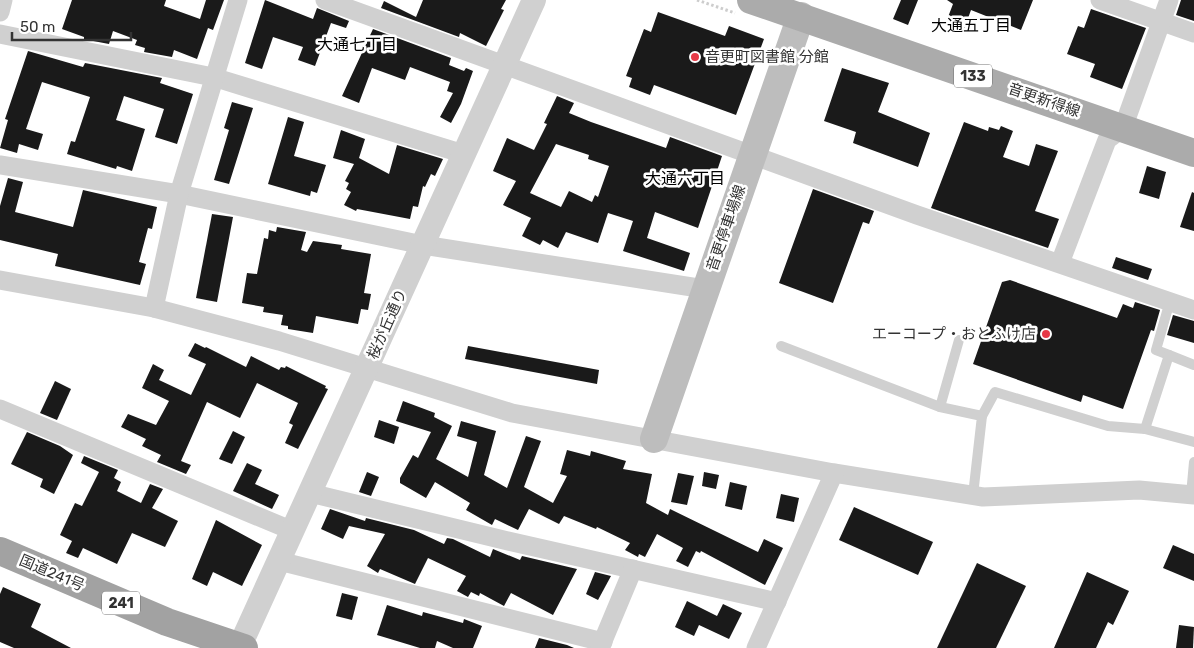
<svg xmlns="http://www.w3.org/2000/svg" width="1194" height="648" font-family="Rubik,'Noto Sans JP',sans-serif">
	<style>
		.building { fill: #1a1a1a; fill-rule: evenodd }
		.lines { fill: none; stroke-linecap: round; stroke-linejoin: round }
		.path { stroke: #cdcdcd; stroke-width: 3; stroke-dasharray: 2.5 2.5; stroke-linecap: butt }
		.service { stroke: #d0d0d0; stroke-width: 10 }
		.minor { stroke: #d0d0d0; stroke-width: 19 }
		.tertiary { stroke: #d0d0d0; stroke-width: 24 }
		.secondary { stroke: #bdbdbd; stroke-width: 28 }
		.primary { stroke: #ababab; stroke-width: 28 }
		.trunk { stroke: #a2a2a2; stroke-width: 28 }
		.poi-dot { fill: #e63946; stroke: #fff; stroke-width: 2 }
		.labels { text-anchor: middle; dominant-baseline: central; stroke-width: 5; stroke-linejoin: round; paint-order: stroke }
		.shield { fill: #fff; stroke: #707070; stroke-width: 1 }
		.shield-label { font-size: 14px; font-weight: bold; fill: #333 }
		.poi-label { font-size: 15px; fill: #333; stroke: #fff; text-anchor: start }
		.street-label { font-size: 15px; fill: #333; stroke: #fff }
		.neighbourhood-label { font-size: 16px; fill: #000; stroke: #fff }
	</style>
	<rect width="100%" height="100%" fill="#fff"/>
	<g class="building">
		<polygon points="72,0 166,0 164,6 200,19 206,0 224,0 213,30 208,28 197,59 174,50 172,57 144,52 145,48 135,45 137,40 113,31 109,44 88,40 84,39 84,37 62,29"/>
		<polygon points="265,0 313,19 317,8 349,21 346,28 331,23 315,66 298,60 303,47 273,37 262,69 245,63"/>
		<polygon points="423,0 506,0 501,9 504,10 486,46 460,33 459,37 381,8 384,1 416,17"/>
		<polygon points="901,0 918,0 908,25 893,19"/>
		<polygon points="947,0 1033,0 1021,30 971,10 963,32 945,25 953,4"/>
		<polygon points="1181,0 1194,0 1194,21 1176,15"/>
		<polygon points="1091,9 1146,28 1122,89 1090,77 1095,64 1067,54 1078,26 1084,28"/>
		<polygon points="658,12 725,36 729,26 764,39 736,115 654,85 650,95 629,87 632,78 626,76 644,29 651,32"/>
		<polygon points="373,29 451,58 449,65 464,71 466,68 473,71 461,104 451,123 440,117 453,93 447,91 450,82 410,67 405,80 372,68 359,103 342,96"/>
		<polygon points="28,51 83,67 85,63 162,78 160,83 193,94 177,144 155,137 164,109 124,96 116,120 145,129 132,171 117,166 116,169 67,154 71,141 75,142 90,97 42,82 26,129 43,134 38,150 19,144 17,153 0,148 8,120 5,119"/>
		<polygon points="842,68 889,83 878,112 930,133 918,167 853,143 856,132 824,121"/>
		<path d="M557 96 574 103 569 113 591 122 666 148 670 137 722 156 698 228 655 212 647 238 690 253 684 271 623 251 633 221 608 213 598 243 566 232 558 248 543 240 540 245 522 236 531 218 503 205 516 181 493 171 507 138 534 150 547 124 544 123ZM556 144 589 155 588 159 609 166 598 197 595 195 592 202 569 191 561 207 530 193Z"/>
		<polygon points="232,102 253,108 229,184 214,180 229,130 224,128"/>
		<polygon points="288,117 304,122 294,156 326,165 317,193 311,191 310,196 268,184"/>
		<polygon points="964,122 988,131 989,127 999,130 1001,126 1013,131 1003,157 1029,166 1036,144 1058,151 1035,211 1059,219 1048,248 931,208"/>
		<polygon points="341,130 365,139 359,158 389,174 397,145 443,159 435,176 431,174 425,187 423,186 418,207 413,206 410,219 357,209 356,211 344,205 351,192 346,189 349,183 345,181 354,164 333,158"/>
		<polygon points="1147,166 1166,172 1159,199 1139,193"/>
		<polygon points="8,178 23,182 15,212 73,227 83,190 157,207 152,229 148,228 139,262 146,264 140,285 55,266 58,254 0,240 0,206"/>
		<polygon points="813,189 874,211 869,224 863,222 833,303 779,283"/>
		<polygon points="1192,192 1194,193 1194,231 1180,227"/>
		<polygon points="212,214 233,217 217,302 196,298"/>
		<polygon points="277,227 306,232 301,250 307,252 313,241 342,245 341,249 371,254 364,293 371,294 368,310 361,309 358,324 316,316 313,333 288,329 288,326 281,325 283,315 263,312 264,307 242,303 247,273 257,274 264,238 268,239 269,230 276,232"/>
		<polygon points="1116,257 1152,269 1148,280 1112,268"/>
		<polygon points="1010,280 1117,318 1123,304 1133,308 1135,302 1160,310 1154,331 1151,330 1123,409 1083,395 1081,402 973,364 1002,282"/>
		<polygon points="1173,315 1194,321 1194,343 1167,335"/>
		<polygon points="195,343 205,348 206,347 246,367 251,356 279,370 281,367 285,368 286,366 326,386 325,388 328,389 298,449 285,443 293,425 289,423 298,403 257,383 240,418 207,402 181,461 191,465 186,474 157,462 161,455 142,446 146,439 121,427 128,414 156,425 169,401 142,388 153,364 164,370 159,380 191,395 206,364 188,356"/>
		<polygon points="468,346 599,370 597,384 465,359"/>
		<polygon points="55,381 71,389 57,420 40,413"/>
		<polygon points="403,401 435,413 434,417 452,426 436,459 468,477 477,442 457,436 461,421 496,431 484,475 507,488 526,436 541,441 524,487 553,503 567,476 560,474 567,450 590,456 591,451 626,461 623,469 652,474 646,503 668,515 670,509 758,552 764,539 783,548 765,585 701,551 700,553 696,551 688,567 676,561 683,548 657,534 645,557 639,554 638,557 625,550 630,543 597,527 596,529 564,516 559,524 529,509 518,530 495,519 492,525 466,510 470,503 435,482 426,498 400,483 400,478 413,455 418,458 431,432 396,421"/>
		<polygon points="379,420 399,427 394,444 374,437"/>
		<polygon points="233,431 245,437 232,464 219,459"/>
		<polygon points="27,432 60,446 73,455 54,494 40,487 43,479 11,464"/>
		<polygon points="84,456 118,470 114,478 121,482 117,491 141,503 150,484 163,489 152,508 178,521 165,547 132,533 117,564 83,548 78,558 66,553 72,541 60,535 75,503 82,506 99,472 81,463"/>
		<polygon points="247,463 262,470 255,484 279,495 272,509 233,491"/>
		<polygon points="367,472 379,477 371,496 359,492"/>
		<polygon points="704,472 719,475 716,489 702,486"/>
		<polygon points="678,473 694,476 687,505 671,502"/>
		<polygon points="730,482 747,486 742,510 725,506"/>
		<polygon points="781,494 799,498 794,522 776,518"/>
		<polygon points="854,507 933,542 918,575 839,540"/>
		<polygon points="330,509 365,521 366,518 414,530 444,544 447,538 453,539 490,557 493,549 520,560 522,556 577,569 553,615 511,593 504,606 480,593 479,596 471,592 468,597 457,591 466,576 428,558 415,584 380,569 378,573 367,566 385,534 349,526 343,539 321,529"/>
		<polygon points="216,520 262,545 242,586 213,572 207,586 192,579"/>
		<polygon points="1173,545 1194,554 1194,581 1163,568"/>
		<polygon points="977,563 1026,586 996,648 937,648"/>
		<polygon points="595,572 611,576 598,600 586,594"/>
		<polygon points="1087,572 1129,591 1113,625 1108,622 1096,648 1054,648"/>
		<polygon points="3,587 41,604 31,627 71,648 14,648 0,642 0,594"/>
		<polygon points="342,593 358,597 352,620 336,616"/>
		<polygon points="687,601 717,616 723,604 742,613 729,639 699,625 694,636 675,627"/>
		<polygon points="387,605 422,616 423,612 463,623 464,619 482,626 473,648 453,648 437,641 435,648 420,648 377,635"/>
		<polygon points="1179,625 1194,627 1193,648 1176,648"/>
		<polygon points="539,638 567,645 574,648 535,648"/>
	</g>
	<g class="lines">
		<polyline class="path" points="697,0 735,13"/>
		<g class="service">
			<polyline points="959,340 940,407 982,416 973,495"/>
			<polyline points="781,346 940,407"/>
			<polyline points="1169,355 1156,350 1170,301"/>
			<polyline points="982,416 995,392 1108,426 1145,429 1194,442"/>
			<polyline points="1145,429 1169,355 1194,365"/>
			<polyline points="1191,495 1194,462"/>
		</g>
		<g class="minor">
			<polyline points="325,0 917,215 1194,310"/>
			<polyline points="1100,0 1194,33"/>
			<polyline points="0,12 3,0"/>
			<polyline points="0,34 213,77 464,154"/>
			<polyline points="0,165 179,194 423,245 705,289"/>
			<polyline points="1060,263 1107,140 1123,128 1169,0"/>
			<polyline points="0,280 154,308 279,341 512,413 834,473 983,497 1139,490 1194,495"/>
			<polyline points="154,308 179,194 238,0"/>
			<polyline points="0,409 293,531"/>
			<polyline points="310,493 508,541 777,602"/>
			<polyline points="279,561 603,642"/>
			<polyline points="600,648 633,569"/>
			<polyline points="756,648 834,473"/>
		</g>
		<polyline class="tertiary" points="239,648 534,0"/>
		<polyline class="secondary" points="654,439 801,16"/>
		<polyline class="primary" points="751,0 1194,153"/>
		<polyline class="trunk" points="0,551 167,622 244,648"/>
	</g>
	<g class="poi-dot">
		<circle cx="695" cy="57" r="5"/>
		<circle cx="1046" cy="334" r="5"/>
	</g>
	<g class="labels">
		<g class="shield">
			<rect x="954" y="64.5" width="38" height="23" rx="4"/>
			<rect x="102" y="591.5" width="38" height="23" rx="4"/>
		</g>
		<g class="shield-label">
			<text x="973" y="76">133</text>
			<text x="121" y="603">241</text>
		</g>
		<g class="poi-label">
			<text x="705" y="57">音更町図書館 分館</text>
			<text x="1036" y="334" text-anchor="end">エーコープ・おとふけ店</text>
		</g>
		<g class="street-label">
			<text transform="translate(1044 100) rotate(19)">音更新得線</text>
			<text transform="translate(726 228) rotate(-71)">音更停車場線</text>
			<text transform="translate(387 324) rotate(-66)">桜が丘通り</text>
			<text transform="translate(52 573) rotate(23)">国道241号</text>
		</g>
		<g class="neighbourhood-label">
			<text x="971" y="25">大通五丁目</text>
			<text x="357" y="44">大通七丁目</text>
			<text x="685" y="178">大通六丁目</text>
		</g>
	</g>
	<path d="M12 32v8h119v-8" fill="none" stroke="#333333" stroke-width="2.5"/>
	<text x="20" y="32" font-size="15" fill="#333333" stroke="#ffffff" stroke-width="4" paint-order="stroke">50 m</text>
</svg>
